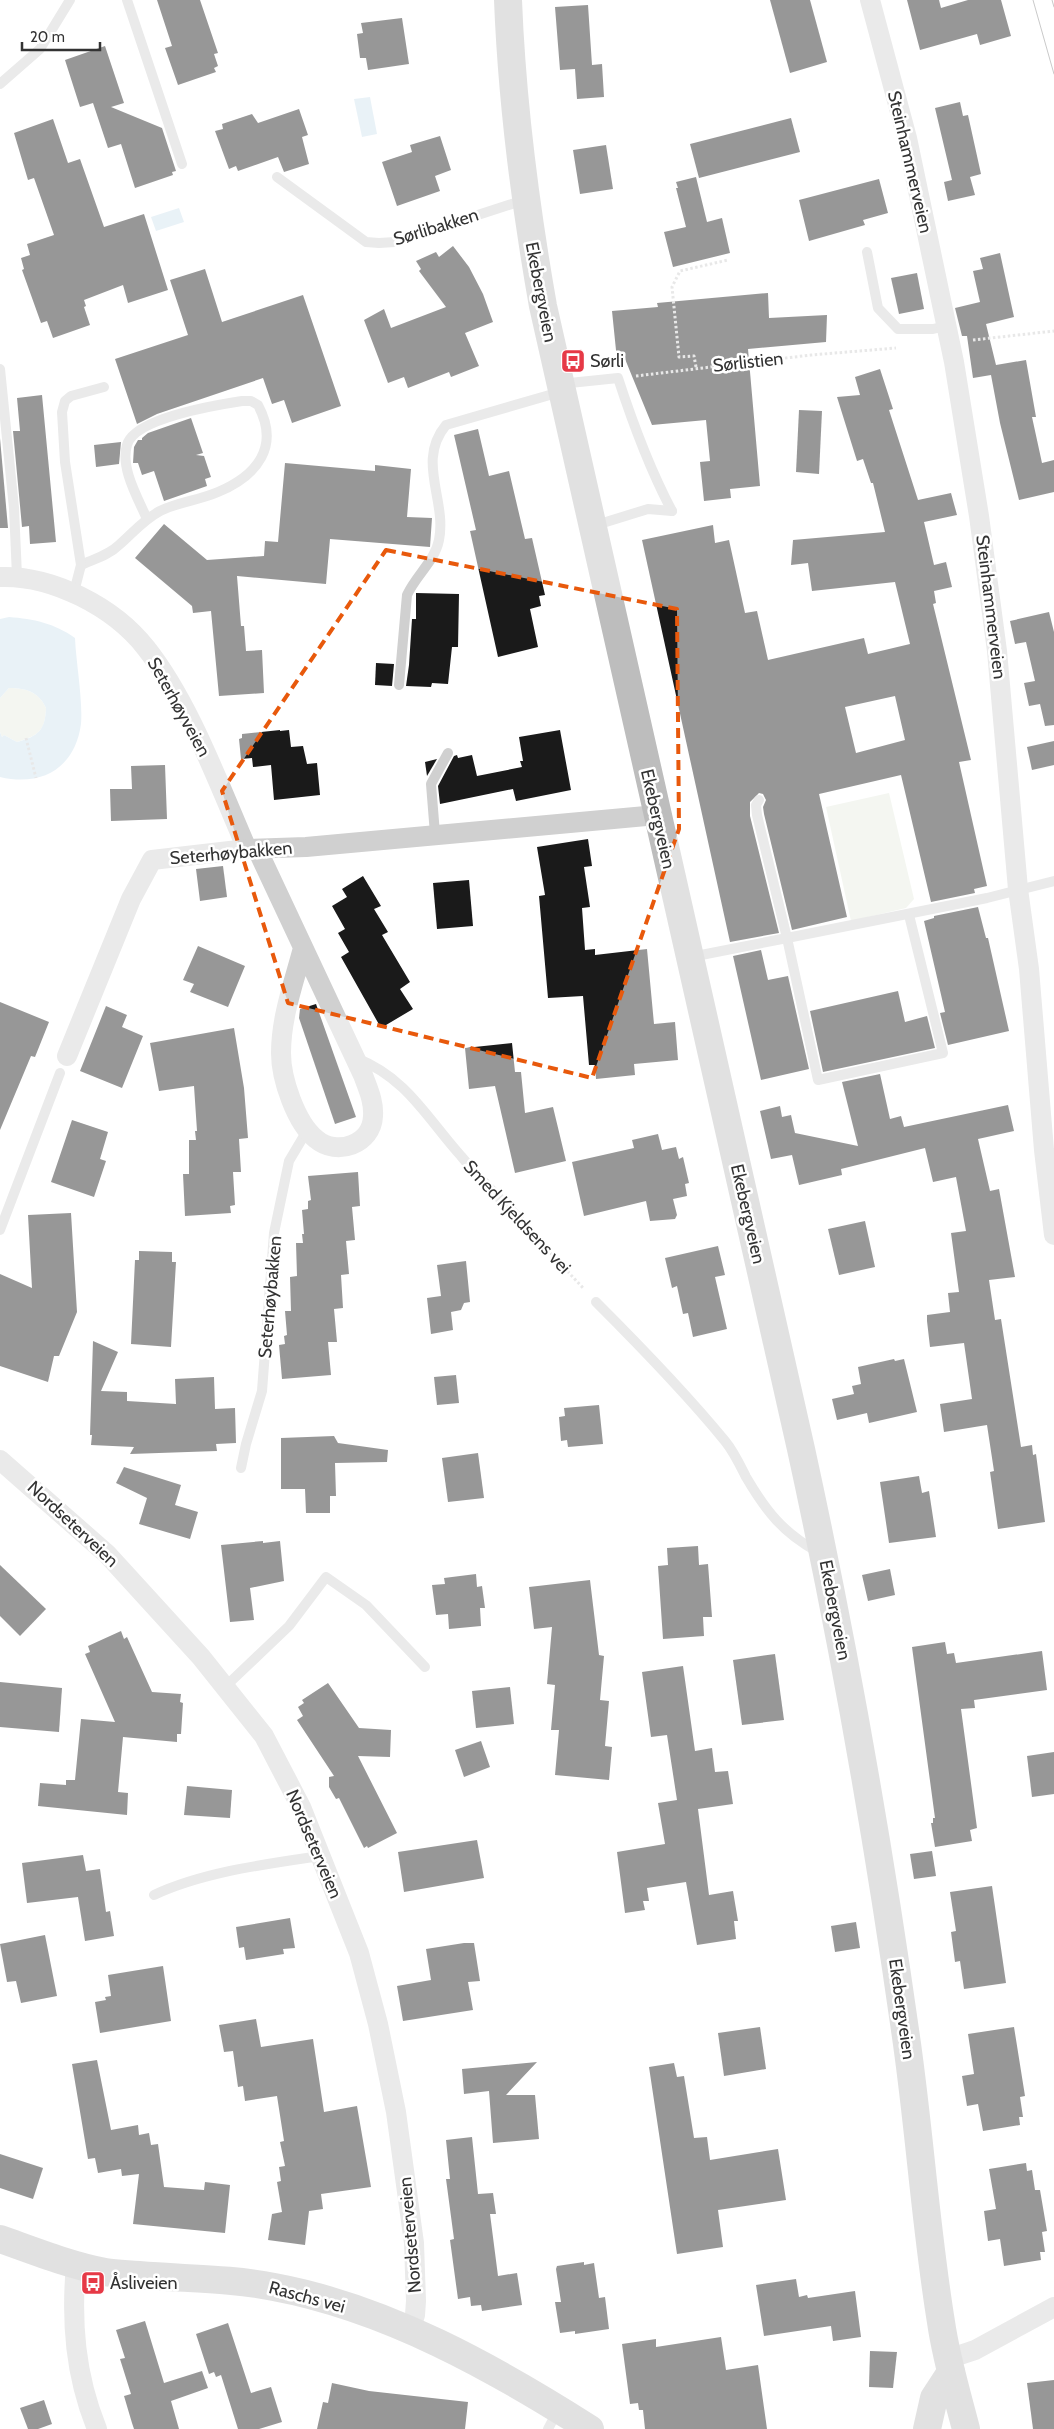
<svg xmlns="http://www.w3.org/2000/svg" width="1054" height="2429" font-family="Cabin,sans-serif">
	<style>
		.green { fill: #e6ecdf }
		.water { fill: #cfe2ee }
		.building { fill: #1a1a1a; fill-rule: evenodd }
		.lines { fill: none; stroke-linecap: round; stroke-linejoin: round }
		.path { stroke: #cdcdcd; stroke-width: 3; stroke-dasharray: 2.5 2.5; stroke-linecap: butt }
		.lane { stroke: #d0d0d0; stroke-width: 10 }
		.street { stroke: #d0d0d0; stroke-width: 20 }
		.secondary { stroke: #bdbdbd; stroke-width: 28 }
		.tram { stroke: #888; stroke-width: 1 }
		.marked { fill: none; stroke: #e8590c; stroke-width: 4; stroke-dasharray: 10 6; stroke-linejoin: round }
		.labels { text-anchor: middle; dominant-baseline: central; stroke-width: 5; stroke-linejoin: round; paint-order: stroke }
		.street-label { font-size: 18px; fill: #333; stroke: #fff }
		.poi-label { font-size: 18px; fill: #333; stroke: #fff; text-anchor: start }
	</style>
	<rect width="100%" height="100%" fill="#fff"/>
	<g class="green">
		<path d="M9 688C26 688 39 692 46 708 45 731 39 735 17 742L4 735 2 737 0 732V698Z"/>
		<polygon points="889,793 914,899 906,908 851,921 826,807"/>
	</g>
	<g class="water">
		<polygon points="370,97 377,134 362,137 354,99"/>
		<polygon points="179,208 184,222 156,231 151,217"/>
		<path d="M9 617C34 619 54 623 75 638 76 662 83 701 81 724 75 768 42 787 0 777V732L2 737 4 735 17 742C38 736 45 731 46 708 39 692 26 688 9 688L0 698V619Z"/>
	</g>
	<g class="building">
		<polygon points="157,0 200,0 218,53 214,54 218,66 214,68 216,72 178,85 165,48 172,46"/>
		<polygon points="770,0 810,0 827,62 790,73"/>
		<polygon points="907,0 939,0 941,8 968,0 1001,0 1011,36 980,45 977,34 920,50"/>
		<polygon points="588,5 592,65 602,64 604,97 577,99 575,69 560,70 555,7"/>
		<polygon points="402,18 409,64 368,70 366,58 360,58 357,34 363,33 361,23"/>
		<polygon points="105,46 124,103 111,107 162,128 176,171 172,172 173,175 135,188 121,144 108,148 93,103 80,107 65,60"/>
		<polygon points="960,102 963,116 968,115 981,174 970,177 975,195 948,201 944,182 952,180 935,108"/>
		<polygon points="299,109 308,135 302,137 309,164 284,172 278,157 238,171 236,166 229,169 215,131 223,129 222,124 252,114 258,123"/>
		<polygon points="791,118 800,152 699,178 690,144"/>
		<polygon points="53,119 68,163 80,159 104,227 144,214 168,290 128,303 123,285 84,300 86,306 84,307 90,325 53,338 47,321 41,323 22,270 24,269 21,258 30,255 27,244 54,235 34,178 28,180 14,133"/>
		<polygon points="440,136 451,170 435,176 440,191 397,206 382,162 412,152 410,145"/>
		<polygon points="606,145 613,189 580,194 573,150"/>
		<polygon points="696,177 707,222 722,218 730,253 673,267 664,232 686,227 676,188 678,188 676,182"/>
		<polygon points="879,179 888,213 863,220 865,225 809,241 799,200"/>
		<polygon points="453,246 469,267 483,294 493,322 465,333 479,366 451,377 449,372 408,388 404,377 388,383 364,320 384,309 391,328 446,307 419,271 421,269 416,261 436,252 439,257"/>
		<polygon points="1000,253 1014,317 986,324 996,365 1026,360 1036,417 1032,417 1042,463 1054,460 1054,492 1019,500 1000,423 991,375 973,378 967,336 962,336 955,308 980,302 973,271 983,269 980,258"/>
		<polygon points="205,269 222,322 303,295 341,406 292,423 284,400 272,404 263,378 157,414 137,424 115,359 188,335 170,280"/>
		<polygon points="917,273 924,309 899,314 891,278"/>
		<polygon points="768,293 769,318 827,315 826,342 748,349 760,486 730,489 731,498 704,501 700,462 710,461 706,420 652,425 625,359 617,360 612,311 658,307 657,303"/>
		<path d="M880 369 893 409 889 410 918 500 951 493 957 515 924 522 934 565 946 562 952 587 934 591 936 603 933 604 971 760 959 762 987 886 974 889 975 893 931 902 901 775 819 794 847 917 792 930 764 814 763 807 766 800 763 794 759 793 750 802V816L779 933 730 942 642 540 713 525 715 543 729 540 745 613 757 611 768 660 864 638 868 654 910 644 895 582 812 591 808 563 791 565 793 540 885 532 873 483H871L863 459 857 461 837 397 860 395 855 377ZM895 696 905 740 856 753 845 707Z"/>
		<polygon points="42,395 56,542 30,544 29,526 22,527 13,431 20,431 17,398"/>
		<polygon points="799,410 822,411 819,474 796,472"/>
		<polygon points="191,418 203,453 196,455 204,456 211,477 205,479 207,486 164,501 154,471 142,475 138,463 133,463 134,447 138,440 142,440 142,438 148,433"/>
		<polygon points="478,429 489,476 509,471 525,539 532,538 545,595 539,596 541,606 530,609 538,647 498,657 470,531 476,530 454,435"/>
		<polygon points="0,438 8,528 0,528"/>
		<polygon points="121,442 119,464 96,467 94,445"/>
		<polygon points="285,463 375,471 375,465 411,469 407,517 432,518 430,547 330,539 326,584 237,576 241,626 244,626 246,651 262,650 264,693 219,696 211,611 193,613 192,606 135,558 164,524 207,560 264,556 265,541 278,542"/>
		<polygon points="416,593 459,594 458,647 452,647 448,684 432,683 431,687 406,686 409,665 412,619 416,619"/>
		<polygon points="1049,612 1054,632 1054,725 1045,726 1040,704 1029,706 1024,683 1035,681 1026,642 1015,644 1010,621"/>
		<polygon points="376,663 394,664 392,686 375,685"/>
		<polygon points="280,730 280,731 289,730 291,747 303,746 307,764 317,763 320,795 274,800 271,765 253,767 252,758 241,759 239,739 242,738 242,734"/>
		<polygon points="560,730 571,790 516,801 513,789 440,804 438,786 454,756 457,755 458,758 472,755 477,776 522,767 520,761 523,761 519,737"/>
		<polygon points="1054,741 1054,765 1032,770 1027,747"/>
		<polygon points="437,759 427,776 425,762"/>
		<polygon points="165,765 167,819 111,821 110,789 132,789 131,766"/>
		<polygon points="588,839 592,866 584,867 590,907 582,908 585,950 595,949 595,955 647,949 654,1024 675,1022 678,1060 634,1064 635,1075 596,1079 595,1065 589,1065 583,996 548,998 539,896 545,895 537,847"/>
		<polygon points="223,866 227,897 200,901 196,869"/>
		<polygon points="363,876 381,906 374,909 388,932 382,935 410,982 400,989 413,1009 381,1028 341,957 349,952 338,933 345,929 332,906 347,897 342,889"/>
		<polygon points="469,880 473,926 437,929 433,883"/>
		<polygon points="978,907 986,938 988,938 1009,1031 948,1045 940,1013 945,1012 924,921 934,918 934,916"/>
		<polygon points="198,946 245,966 228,1007 190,992 194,984 183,980"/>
		<polygon points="761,950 768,980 788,976 809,1069 761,1080 733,956"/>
		<polygon points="898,991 905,1022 927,1016 935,1048 823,1072 810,1011"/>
		<polygon points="0,1002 49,1022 35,1057 31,1056 0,1130"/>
		<polygon points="316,1004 356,1117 335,1124 299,1018 300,1009"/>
		<polygon points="106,1006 127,1015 122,1027 143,1036 122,1088 80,1071"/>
		<polygon points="234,1028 244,1088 248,1138 239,1139 241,1172 233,1172 235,1205 230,1206 231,1213 185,1216 183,1174 189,1174 189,1140 196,1140 195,1131 197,1131 194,1086 159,1091 150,1043"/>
		<polygon points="512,1043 515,1072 521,1072 525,1113 553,1107 566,1161 515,1173 495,1086 469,1089 465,1048"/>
		<polygon points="880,1074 890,1119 901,1116 904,1127 1008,1105 1014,1131 978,1139 990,1191 999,1189 1015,1277 989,1280 995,1320 1001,1319 1021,1447 1032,1445 1033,1455 1036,1454 1045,1522 998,1529 990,1472 994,1471 987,1425 944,1432 940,1404 972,1399 964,1343 930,1347 927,1321 927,1315 950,1312 948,1293 959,1292 951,1233 966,1231 956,1177 933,1182 925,1148 841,1169 842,1175 799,1185 792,1155 771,1159 760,1111 780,1106 782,1117 791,1115 795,1133 858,1146 842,1082"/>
		<polygon points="72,1120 108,1132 100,1159 106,1161 94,1197 51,1182"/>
		<polygon points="658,1134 662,1150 676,1147 679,1159 683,1157 689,1183 685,1184 687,1196 673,1199 677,1215 675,1219 650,1221 646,1201 584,1216 572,1162 634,1148 632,1140"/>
		<polygon points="358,1172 360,1206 352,1207 355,1240 346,1241 349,1274 341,1275 343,1308 334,1309 337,1342 328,1342 331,1375 282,1379 279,1345 285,1344 284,1336 287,1335 285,1311 291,1311 290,1277 297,1276 296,1243 303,1243 302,1234 304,1234 302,1210 308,1209 308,1201 311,1200 308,1176"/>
		<polygon points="71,1213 77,1312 59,1356 54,1356 48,1382 0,1366 0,1274 32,1288 28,1215"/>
		<polygon points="865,1221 875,1267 839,1275 828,1229"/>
		<polygon points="718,1246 725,1275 715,1277 727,1329 693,1337 688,1313 683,1314 677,1286 672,1288 665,1258"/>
		<polygon points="139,1251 172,1252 172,1262 176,1262 171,1347 131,1344 135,1260 139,1260"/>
		<polygon points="466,1261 470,1302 464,1303 461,1310 451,1312 453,1330 431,1334 427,1298 441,1296 437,1265"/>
		<polygon points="93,1341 118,1352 101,1391 127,1392 127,1401 176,1404 175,1379 214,1377 215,1409 235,1408 236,1443 216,1444 217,1451 130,1454 134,1447 91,1445 92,1435 90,1435"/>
		<polygon points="894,1359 895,1361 904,1359 917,1412 869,1423 867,1413 837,1420 832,1399 854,1394 852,1386 861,1384 858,1367"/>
		<polygon points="456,1375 459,1403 437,1405 434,1377"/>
		<polygon points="599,1405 603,1444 568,1447 567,1440 561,1441 559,1417 565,1416 564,1408"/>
		<polygon points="334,1436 338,1443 388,1450 387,1462 335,1463 336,1496 330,1496 330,1513 306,1513 305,1489 281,1489 281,1438"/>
		<polygon points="478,1453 484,1498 448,1502 442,1458"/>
		<polygon points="124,1467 181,1485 175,1505 198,1512 190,1539 139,1524 147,1498 116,1483"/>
		<polygon points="919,1476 922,1493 929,1491 936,1537 889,1543 880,1482"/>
		<polygon points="263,1541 263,1543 280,1541 284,1581 250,1588 254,1620 230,1622 221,1545"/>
		<polygon points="698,1546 699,1565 708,1564 712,1617 703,1617 704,1636 663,1639 658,1566 668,1565 667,1548"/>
		<polygon points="0,1565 46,1609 20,1636 0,1616"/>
		<polygon points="890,1569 895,1595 868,1601 862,1575"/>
		<polygon points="476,1574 477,1587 482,1586 485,1608 480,1608 481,1626 449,1629 448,1614 436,1615 432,1585 445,1584 444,1578"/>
		<polygon points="590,1580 599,1655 604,1656 600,1700 609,1701 605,1746 612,1747 609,1780 555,1775 559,1730 551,1730 555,1685 547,1684 552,1627 534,1629 529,1587"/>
		<polygon points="121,1631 124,1639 127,1637 152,1692 181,1694 180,1702 183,1703 181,1734 177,1734 177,1742 123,1737 118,1792 128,1793 127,1815 38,1806 40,1783 66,1785 66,1780 75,1780 81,1719 115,1722 85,1654 90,1652 88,1646"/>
		<polygon points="945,1642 947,1654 954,1653 956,1663 1042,1651 1047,1690 974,1700 975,1708 961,1709 977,1828 970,1830 972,1841 935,1847 931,1823 933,1823 933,1818 935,1818 912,1647"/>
		<polygon points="775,1654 784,1720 742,1725 733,1660"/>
		<polygon points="683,1666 695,1751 712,1748 715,1772 728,1771 733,1804 698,1809 709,1895 733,1891 738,1921 734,1921 736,1939 697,1945 686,1882 647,1888 649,1901 643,1901 645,1910 625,1913 617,1852 665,1844 658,1803 677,1800 667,1735 651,1737 642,1672"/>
		<polygon points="0,1682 62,1688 59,1732 0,1727"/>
		<polygon points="328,1683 359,1728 391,1730 390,1757 358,1756 397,1833 368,1848 367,1846 364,1848 339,1798 336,1799 329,1787 329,1777 334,1776 297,1720 303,1716 298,1707 304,1703 302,1700"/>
		<polygon points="510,1687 514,1724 476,1728 472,1691"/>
		<polygon points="481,1741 490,1767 464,1777 455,1750"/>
		<polygon points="1054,1752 1054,1794 1032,1797 1027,1756"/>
		<polygon points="187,1786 232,1790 230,1818 184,1815"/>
		<polygon points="477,1840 484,1878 404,1892 398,1852"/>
		<polygon points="932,1851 936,1876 914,1879 910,1854"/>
		<polygon points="83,1855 86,1871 100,1869 106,1912 110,1911 114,1936 85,1941 78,1897 27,1903 22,1863"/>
		<polygon points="992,1886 1006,1983 964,1989 960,1961 955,1962 951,1932 956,1931 950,1892"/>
		<polygon points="290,1918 295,1948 283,1949 284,1954 246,1960 244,1947 239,1948 236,1927"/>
		<polygon points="856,1922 860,1948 835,1952 831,1926"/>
		<polygon points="45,1935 57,1996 21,2003 16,1981 7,1982 0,1944"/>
		<polygon points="464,1943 474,1943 480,1981 468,1982 473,2010 403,2021 397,1986 431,1980 426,1949"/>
		<polygon points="163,1966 171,2021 100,2033 95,2002 106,2000 105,1997 111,1996 108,1975"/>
		<polygon points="256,2019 261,2047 313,2039 324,2112 357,2106 371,2187 321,2194 323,2209 309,2211 305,2245 268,2240 272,2214 282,2212 277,2182 281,2181 279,2167 285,2166 280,2142 284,2141 277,2096 245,2101 243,2086 238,2087 233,2051 224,2052 219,2025"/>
		<polygon points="760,2027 766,2069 724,2076 718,2033"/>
		<polygon points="1014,2027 1025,2096 1020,2097 1023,2117 1019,2117 1020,2125 983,2131 978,2104 967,2106 962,2076 974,2074 968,2034"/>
		<polygon points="97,2060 111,2130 138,2125 139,2135 149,2133 151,2145 158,2144 164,2187 204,2190 205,2182 230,2185 225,2233 133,2224 139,2174 122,2176 121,2169 98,2173 95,2158 88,2159 72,2064"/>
		<polygon points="537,2062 506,2095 535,2095 539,2139 493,2143 489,2091 464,2094 462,2069"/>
		<polygon points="674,2063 677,2077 684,2076 694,2138 707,2137 710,2160 778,2149 786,2200 718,2210 723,2247 677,2254 649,2067"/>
		<polygon points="472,2137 478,2194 493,2193 496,2214 490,2214 498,2276 517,2273 522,2305 482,2311 481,2305 471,2306 470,2297 458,2299 450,2240 454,2239 446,2179 450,2179 446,2140"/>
		<polygon points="0,2154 43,2168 33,2199 0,2188"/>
		<polygon points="1026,2163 1027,2171 1032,2170 1035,2190 1040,2190 1047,2231 1042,2232 1045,2252 1040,2252 1041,2260 1004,2266 1000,2239 988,2241 984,2211 996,2209 989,2169"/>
		<polygon points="584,2262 584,2265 594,2263 599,2298 605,2297 609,2329 575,2334 575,2331 560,2333 555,2302 561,2302 556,2269 557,2266"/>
		<polygon points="796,2279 799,2297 807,2295 808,2298 855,2291 861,2337 833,2341 831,2326 764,2336 756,2285"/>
		<polygon points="145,2321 164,2383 202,2371 208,2388 171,2401 179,2429 134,2429 132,2423 124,2396 131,2394 120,2359 125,2358 116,2330"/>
		<polygon points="228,2323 251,2393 271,2387 282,2422 259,2429 238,2429 221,2375 216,2377 214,2372 209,2374 196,2334"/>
		<polygon points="721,2337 726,2370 758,2365 767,2429 645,2429 643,2410 639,2410 638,2403 630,2404 622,2344 656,2339 656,2347"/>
		<polygon points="870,2351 897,2352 893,2388 869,2387"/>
		<polygon points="1054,2380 1054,2429 1033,2429 1027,2383"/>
		<polygon points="332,2383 369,2391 468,2402 465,2429 317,2429 323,2402 328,2403"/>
		<polygon points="44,2400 52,2424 38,2429 28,2429 20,2408"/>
	</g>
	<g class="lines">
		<g class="path">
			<polyline points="973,340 1054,331"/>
			<polyline points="696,367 694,356 679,357 672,287 680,271 728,260"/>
			<polyline points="636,376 811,355 896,348"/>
			<polyline points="26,738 36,778"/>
			<polyline points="530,1231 584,1289"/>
		</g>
		<g class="lane">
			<polyline points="127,0 182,164"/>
			<polyline points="0,84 40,49 70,0"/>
			<polyline points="277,177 366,242 379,243 395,242 524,200"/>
			<polyline points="867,252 878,308 898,329 933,329 946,326"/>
			<polyline points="0,369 14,508 17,576"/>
			<path d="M560 384 618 378C633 424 649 468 672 511"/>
			<polyline points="593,526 648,509 672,511"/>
			<path d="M81 565C94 559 109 555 119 545 133 533 143 520 160 511 178 502 200 500 218 492 258 475 280 446 258 405L251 401H242C216 405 134 418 127 445 120 468 138 498 147 519"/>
			<polyline points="74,592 81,565 65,462 62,412 65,401 71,396 104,387"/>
			<path d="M399 685 407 595C416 575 435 561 439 540 447 500 416 461 446 425L560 392"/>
			<polyline points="759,800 756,805 757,815 787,938 987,898 1054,881"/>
			<polyline points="435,834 431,784 448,753"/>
			<polyline points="691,957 787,938 818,1080 943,1053 909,915"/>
			<path d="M356 1058C407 1078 426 1117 461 1156 479 1178 499 1198 519 1218"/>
			<polyline points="0,1230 60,1073"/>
			<path d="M596 1302C641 1347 685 1392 725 1441 734 1452 740 1465 746 1477 766 1511 783 1533 818 1552"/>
			<polyline points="241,1468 246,1444 262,1391 274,1233 289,1161 308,1129"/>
			<polyline points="226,1686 289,1626 326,1577 366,1605 425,1667"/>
			<path d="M154 1895C203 1872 266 1864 320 1856"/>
			<polyline points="548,2429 558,2410"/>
		</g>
		<g class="street">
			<polyline points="870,0 907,138 954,362 979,516 997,651 1018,889 1029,969 1044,1150 1054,1235"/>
			<path d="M0 577C52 575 114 607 146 648 189 702 219 785 247 849"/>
			<path d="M257 849 363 1075C368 1089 374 1101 373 1116 372 1144 337 1157 316 1139 296 1123 281 1079 281 1053 281 1017 294 982 303 948"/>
			<polyline points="67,1056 131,899 152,860 247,849 306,847 657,815"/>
			<polyline points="0,1460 107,1554 201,1657 264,1736 301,1807 359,1953 378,2024 396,2112 414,2243 416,2301 415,2315 410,2331"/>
			<path d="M76 2264C71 2322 75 2375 97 2429"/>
			<polyline points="948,2359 975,2350 1054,2307"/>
		</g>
		<g class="secondary">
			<path d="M508 0C512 103 525 204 543 306L801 1449C844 1646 879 1844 907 2044 920 2137 926 2230 941 2322 946 2358 957 2394 966 2429"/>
			<path d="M0 2239C34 2251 69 2265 105 2272 116 2274 127 2274 139 2275 184 2279 229 2278 274 2287 387 2308 494 2368 590 2429"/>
			<polyline points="927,2429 934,2398 951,2372"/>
		</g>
		<g class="tram">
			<polyline points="1033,0 1054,74"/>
			<polyline points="1052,0 1054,7"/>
		</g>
	</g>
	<path d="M0 0H1054V2429H0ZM386 550 677 609 679 829 592 1078 288 1003 222 791Z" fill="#fff" fill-opacity=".55" fill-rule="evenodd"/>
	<path class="marked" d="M386 550 677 609 679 829 592 1078 288 1003 222 791Z"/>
	<defs>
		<symbol id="bus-square" viewBox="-11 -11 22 22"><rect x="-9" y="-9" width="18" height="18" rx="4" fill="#e63946" stroke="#fff"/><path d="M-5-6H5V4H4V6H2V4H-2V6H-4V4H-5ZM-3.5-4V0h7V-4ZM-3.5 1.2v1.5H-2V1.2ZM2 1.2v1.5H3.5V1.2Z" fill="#fff"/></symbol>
	</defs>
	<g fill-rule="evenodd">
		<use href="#bus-square" x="559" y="347" width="28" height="28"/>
		<use href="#bus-square" x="79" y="2269" width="28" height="28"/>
	</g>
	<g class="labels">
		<g class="street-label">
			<text transform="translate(910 162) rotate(77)">Steinhammerveien</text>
			<text transform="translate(436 227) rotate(-17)">Sørlibakken</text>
			<text transform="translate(541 292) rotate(79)">Ekebergveien</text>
			<text transform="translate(748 362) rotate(-6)">Sørlistien</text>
			<text transform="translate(991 607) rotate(83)">Steinhammerveien</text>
			<text transform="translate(179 707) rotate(61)">Seterhøyveien</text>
			<text transform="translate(658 819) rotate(77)">Ekebergveien</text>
			<text transform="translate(231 853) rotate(-5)">Seterhøybakken</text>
			<text transform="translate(748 1214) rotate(77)">Ekebergveien</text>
			<text transform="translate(517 1217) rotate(47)">Smed Kjeldsens vei</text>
			<text transform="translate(270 1297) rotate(-85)">Seterhøybakken</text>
			<text transform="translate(73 1524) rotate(43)">Nordseterveien</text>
			<text transform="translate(835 1610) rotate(79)">Ekebergveien</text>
			<text transform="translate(314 1844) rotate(67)">Nordseterveien</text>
			<text transform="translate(902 2009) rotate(82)">Ekebergveien</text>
			<text transform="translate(410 2235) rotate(-95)">Nordseterveien</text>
			<text transform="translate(307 2297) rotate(15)">Raschs vei</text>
		</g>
		<g class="poi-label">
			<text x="590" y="361">Sørli</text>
			<text x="110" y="2283">Åsliveien</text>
		</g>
	</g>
	<path d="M22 42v8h78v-8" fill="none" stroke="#333333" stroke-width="2.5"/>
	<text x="30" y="42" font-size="15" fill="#333333" stroke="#ffffff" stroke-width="4" paint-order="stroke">20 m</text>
</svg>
